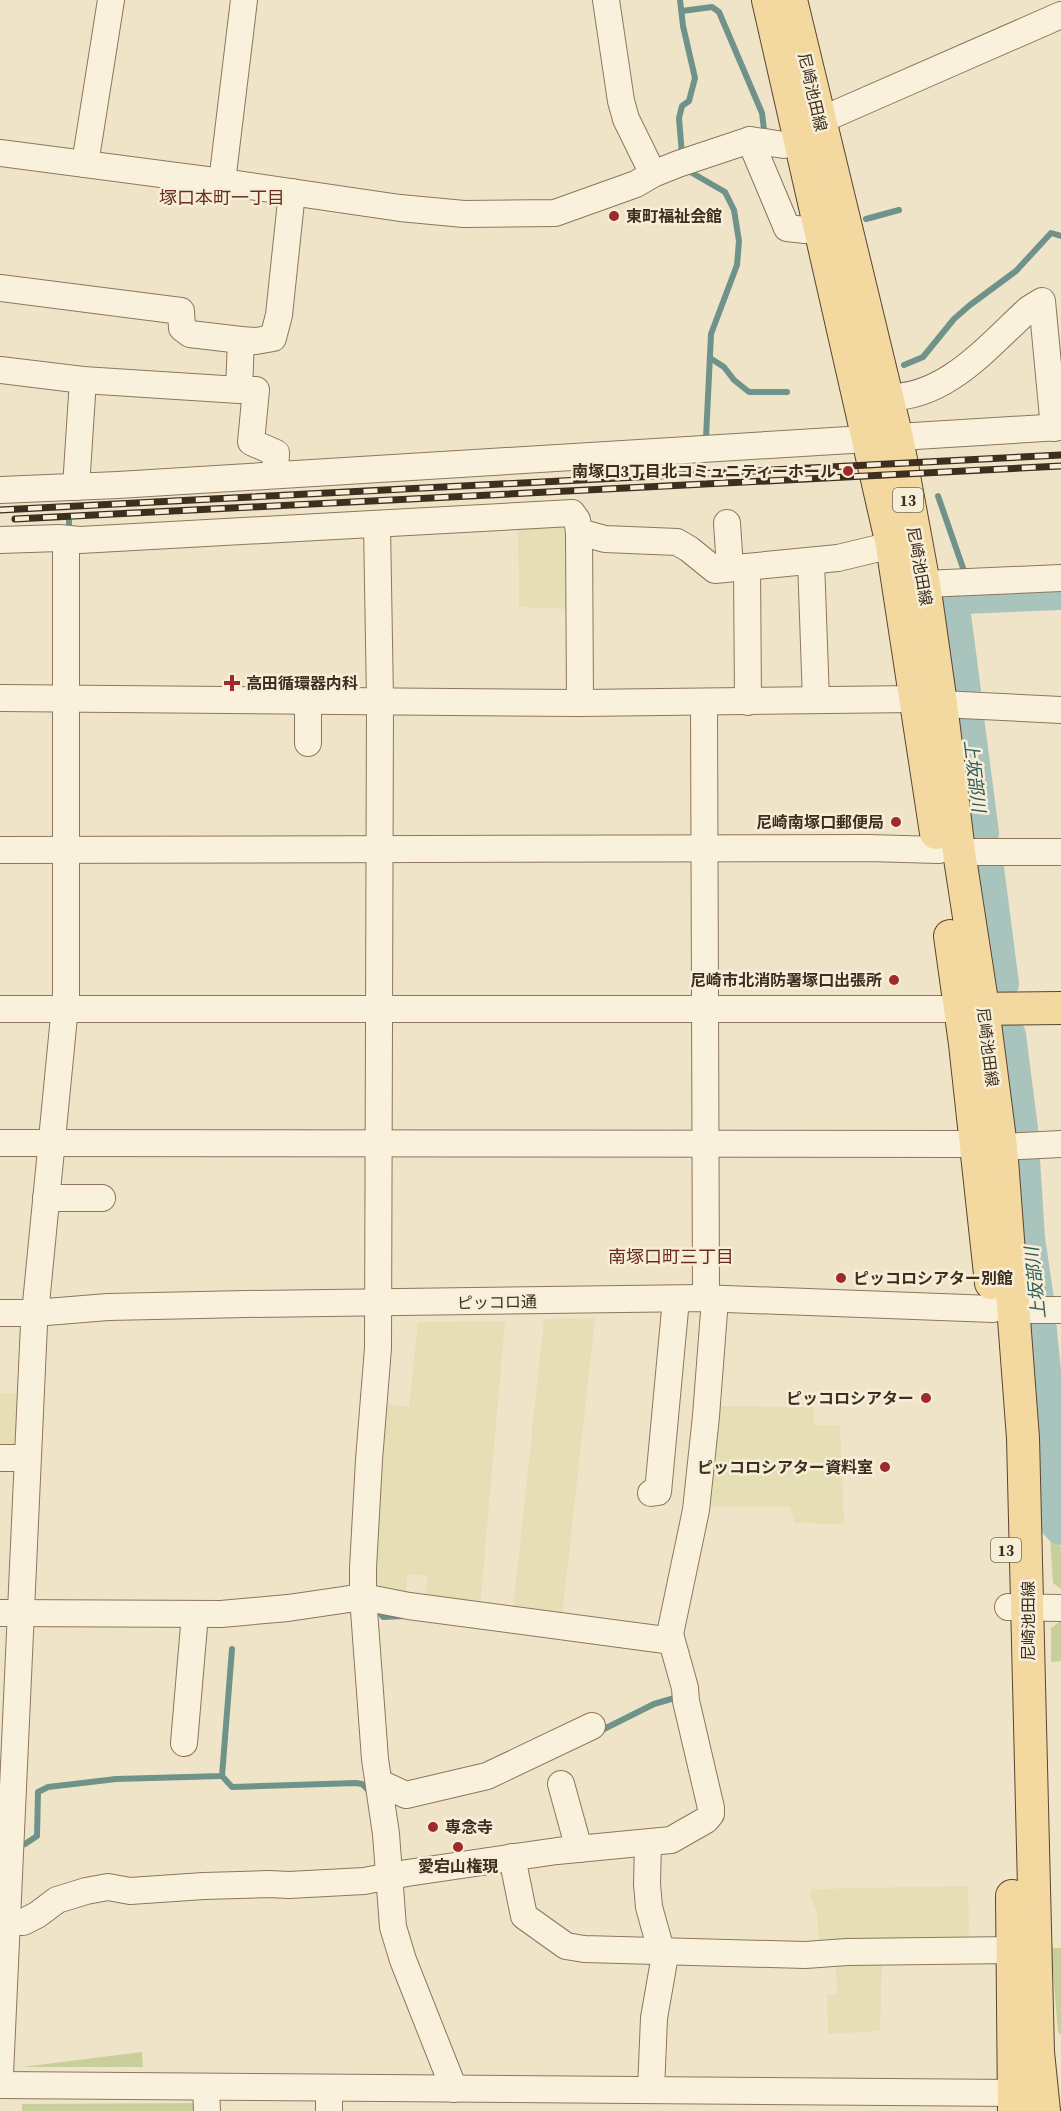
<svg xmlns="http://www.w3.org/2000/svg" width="1061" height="2111" font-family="'Source Serif 4','Noto Sans JP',serif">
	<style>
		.farmland { fill: #e6deb5 }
		.green { fill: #c9cf9b }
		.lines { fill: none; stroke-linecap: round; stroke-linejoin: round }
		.stream { stroke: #6f938a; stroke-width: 6 }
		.river { stroke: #a9c4bc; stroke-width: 34 }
		.minor-casing { stroke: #8d765c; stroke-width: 28 }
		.major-casing { stroke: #5b4430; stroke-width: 34 }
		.minor { stroke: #faf1dc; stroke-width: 26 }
		.major { stroke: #f3d9a0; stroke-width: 32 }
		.rail-casing { stroke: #3d2e20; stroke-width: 7 }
		.rail { stroke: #f7eed8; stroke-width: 4.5; stroke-dasharray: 14; stroke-linecap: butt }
		.poi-dot { fill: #9e2a2b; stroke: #f7eed8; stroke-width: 2 }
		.labels { text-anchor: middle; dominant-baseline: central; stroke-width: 5; stroke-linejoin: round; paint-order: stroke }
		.shield { fill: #f7eed8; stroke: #756857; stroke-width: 1.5 }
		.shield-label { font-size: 15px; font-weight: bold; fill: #3d2e20 }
		.street-label { font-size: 16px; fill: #3d2e20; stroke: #f7eed8 }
		.poi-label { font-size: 16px; font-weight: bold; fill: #3d2e20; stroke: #f7eed8; text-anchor: end }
		.neighbourhood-label { font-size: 18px; fill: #6b2e1e; stroke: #f7eed8 }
		.water-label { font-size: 18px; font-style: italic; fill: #2f5d5a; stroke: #f7eed8 }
	</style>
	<rect width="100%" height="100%" fill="#f0e4c8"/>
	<g class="farmland">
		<polygon points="567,520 569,609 519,607 518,523"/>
		<polygon points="595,1318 562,1618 513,1611 544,1319"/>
		<polygon points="505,1321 480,1607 426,1598 427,1576 407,1574 406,1596 374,1589 385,1404 409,1407 418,1322"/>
		<polygon points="0,1393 24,1393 24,1446 0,1451"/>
		<polygon points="718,1406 814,1407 814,1425 840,1425 844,1524 795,1523 790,1507 706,1506"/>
		<polygon points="968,1886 969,1933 964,1945 819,1949 817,1912 811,1897 811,1889"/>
		<polygon points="882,1963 880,2031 828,2034 827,1995 837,1994 836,1966"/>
	</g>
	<g class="green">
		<polygon points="1050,1535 1061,1547 1061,1589 1053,1583"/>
		<polygon points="1059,1622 1061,1622 1061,1661 1051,1662 1051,1628"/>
		<polygon points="1051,1948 1061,1948 1061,2035 1058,2033"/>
		<polygon points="142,2052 143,2067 22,2067"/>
		<polygon points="204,2103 204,2111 22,2111 22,2104"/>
	</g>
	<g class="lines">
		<g class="stream">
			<polyline points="680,0 683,26 695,78 689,101 682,106 679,118 682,155"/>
			<polyline points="682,11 712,7 719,12 762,113 765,138"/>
			<polyline points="687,170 725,192 734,210 739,241 737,265 711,334 706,438"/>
			<polyline points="866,219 899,210"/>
			<polyline points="710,358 724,367 734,380 749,392 787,392"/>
			<polyline points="904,365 923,357 954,319 970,305 1016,271 1051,233 1061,236"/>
			<polyline points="938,496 963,568 961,575"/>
			<polyline points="69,521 69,525"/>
			<polyline points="376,1608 383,1617 404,1616"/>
			<polyline points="598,1732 654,1704 678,1697"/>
			<polyline points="222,1776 232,1787 356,1783 362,1784 370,1792"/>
			<polyline points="25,1844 37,1836 38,1792 48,1787 116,1779 222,1776 232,1649"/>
		</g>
		<g class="river">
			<polyline points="964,691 953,608 956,601 964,597 1061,593"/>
			<polyline points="967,718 982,833"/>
			<polyline points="987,868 1002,984"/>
			<polyline points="1009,1035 1021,1129 1028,1238 1037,1300 1048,1411 1054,1520 1061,1528"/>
		</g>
		<defs>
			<g id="minor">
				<polyline points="606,0 621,101 626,119 653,174"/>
				<polyline points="750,140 787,228 805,230 819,226"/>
				<polyline points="0,153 222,182 400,208 464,214 555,213 636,184 653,174 678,164 750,140 784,145 800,141 819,121 1061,15"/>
				<polyline points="85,164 111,0"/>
				<polyline points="222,182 244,0"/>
				<polyline points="0,288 181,311 182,328 190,334 241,340 256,341 273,338 279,315 292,192"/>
				<polyline points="241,340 239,390 256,390 251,442 276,453 275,475"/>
				<polyline points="0,370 83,380 239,390"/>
				<path d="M885 397C945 400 988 346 1029 309L1042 301 1054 428"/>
				<polyline points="76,487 83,380"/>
				<polyline points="0,490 118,485 1061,427"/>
				<polyline points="727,523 730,568"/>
				<polyline points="377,525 380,700 378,1348 369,1460 363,1568 363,1597 375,1759 386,1834 393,1927 403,1960 454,2089"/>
				<polyline points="579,532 605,539 677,542 689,549 715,570 838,558 892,545"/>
				<polyline points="0,540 59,538 80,540 572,513 577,520 579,532 580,703"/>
				<polyline points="811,561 816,700"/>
				<polyline points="747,567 748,702"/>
				<polyline points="924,584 1061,578"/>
				<polyline points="0,698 580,703 917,699"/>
				<polyline points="308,700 308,743"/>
				<polyline points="704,703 706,1298"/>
				<polyline points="941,704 1061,710"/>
				<polyline points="0,850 868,848 939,850"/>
				<polyline points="959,852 1061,852"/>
				<polyline points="0,1009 959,1009"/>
				<polyline points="0,1143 976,1144"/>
				<polyline points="1001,1147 1061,1144"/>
				<polyline points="46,1198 102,1198"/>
				<polyline points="1013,1310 1061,1310"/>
				<polyline points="0,1313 34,1313 108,1307 246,1304 700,1298 993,1309"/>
				<polyline points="0,1458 27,1458"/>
				<polyline points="651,1493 658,1492 676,1299"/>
				<polyline points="1008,1607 1061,1608"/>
				<polyline points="0,1613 221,1614 288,1608 363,1597 409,1606 665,1640 671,1638"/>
				<polyline points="184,1743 195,1614"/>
				<polyline points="380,1783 406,1795 487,1776 592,1726"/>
				<polyline points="561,1784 579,1849"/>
				<polyline points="648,1843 647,1884 649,1907 664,1961 654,2018 651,2090"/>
				<polyline points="512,1857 524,1916 566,1946 584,1949 805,1955 847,1952 1014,1950"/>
				<polyline points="0,1922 23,1922 37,1915 57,1900 86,1891 108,1887 130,1891 204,1886 269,1884 289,1885 364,1881 407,1873 557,1851 671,1840 706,1820 711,1814 711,1808 686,1701 685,1688 670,1634 696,1510 706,1416 715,1299"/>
				<polyline points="0,2074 34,1324 66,996 66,540"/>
				<polyline points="0,2085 1015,2093"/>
				<polyline points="206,2087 207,2111"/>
				<polyline points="329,2111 329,2088"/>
			</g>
			<g id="major">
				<polyline points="768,0 892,545 936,833"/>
				<polyline points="791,0 897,438 924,584 941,704 959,852 983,1008 1001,1147 1023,1438 1038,2052 1044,2111"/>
				<polyline points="950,936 965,1044 991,1283"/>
				<polyline points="963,1009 1061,1008"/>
				<polyline points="1012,1896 1014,2111"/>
			</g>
		</defs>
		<use href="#minor" class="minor-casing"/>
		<use href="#major" class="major-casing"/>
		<use href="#minor" class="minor"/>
		<use href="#major" class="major"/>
		<defs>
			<g id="rail">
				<polyline points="0,510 1061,455"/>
				<polyline points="15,519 1061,466"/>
			</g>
		</defs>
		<use href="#rail" class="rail-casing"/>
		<use href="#rail" class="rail"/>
	</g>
	<g class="poi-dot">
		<circle cx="614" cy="216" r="6"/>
		<circle cx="848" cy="471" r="6"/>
		<path d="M229 674h6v6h6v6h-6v6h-6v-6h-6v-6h6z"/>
		<circle cx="896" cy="822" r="6"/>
		<circle cx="894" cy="980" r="6"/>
		<circle cx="841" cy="1278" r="6"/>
		<circle cx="926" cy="1398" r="6"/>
		<circle cx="885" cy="1467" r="6"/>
		<circle cx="433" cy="1827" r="6"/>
		<circle cx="458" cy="1847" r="6"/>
	</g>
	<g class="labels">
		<g class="shield">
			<rect x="893" y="488" width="30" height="24" rx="4.5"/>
			<rect x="991" y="1538" width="30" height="24" rx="4.5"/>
		</g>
		<g class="shield-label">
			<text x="908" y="500">13</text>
			<text x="1006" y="1550">13</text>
		</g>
		<g class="street-label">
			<text transform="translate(813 92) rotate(77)">尼崎池田線</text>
			<text transform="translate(920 566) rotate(80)">尼崎池田線</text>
			<text transform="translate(988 1047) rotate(83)">尼崎池田線</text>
			<text transform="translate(497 1302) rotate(-1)">ピッコロ通</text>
			<text transform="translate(1028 1621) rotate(-90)">尼崎池田線</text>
		</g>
		<g class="poi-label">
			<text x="626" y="216" text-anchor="start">東町福祉会館</text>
			<text x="836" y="471">南塚口3丁目北コミュニティーホール</text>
			<text x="246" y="683" text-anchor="start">高田循環器内科</text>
			<text x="884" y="822">尼崎南塚口郵便局</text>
			<text x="882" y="980">尼崎市北消防署塚口出張所</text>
			<text x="853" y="1278" text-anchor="start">ピッコロシアター別館</text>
			<text x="914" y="1398">ピッコロシアター</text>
			<text x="873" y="1467">ピッコロシアター資料室</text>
			<text x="445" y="1827" text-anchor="start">専念寺</text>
			<text x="458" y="1866" text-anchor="middle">愛宕山権現</text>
		</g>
		<g class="neighbourhood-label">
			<text x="222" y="197">塚口本町一丁目</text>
			<text x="671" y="1256">南塚口町三丁目</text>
		</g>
		<g class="water-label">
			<text transform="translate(975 776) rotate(83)">上坂部川</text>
			<text transform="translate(1035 1283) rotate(-96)">上坂部川</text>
		</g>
	</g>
</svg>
